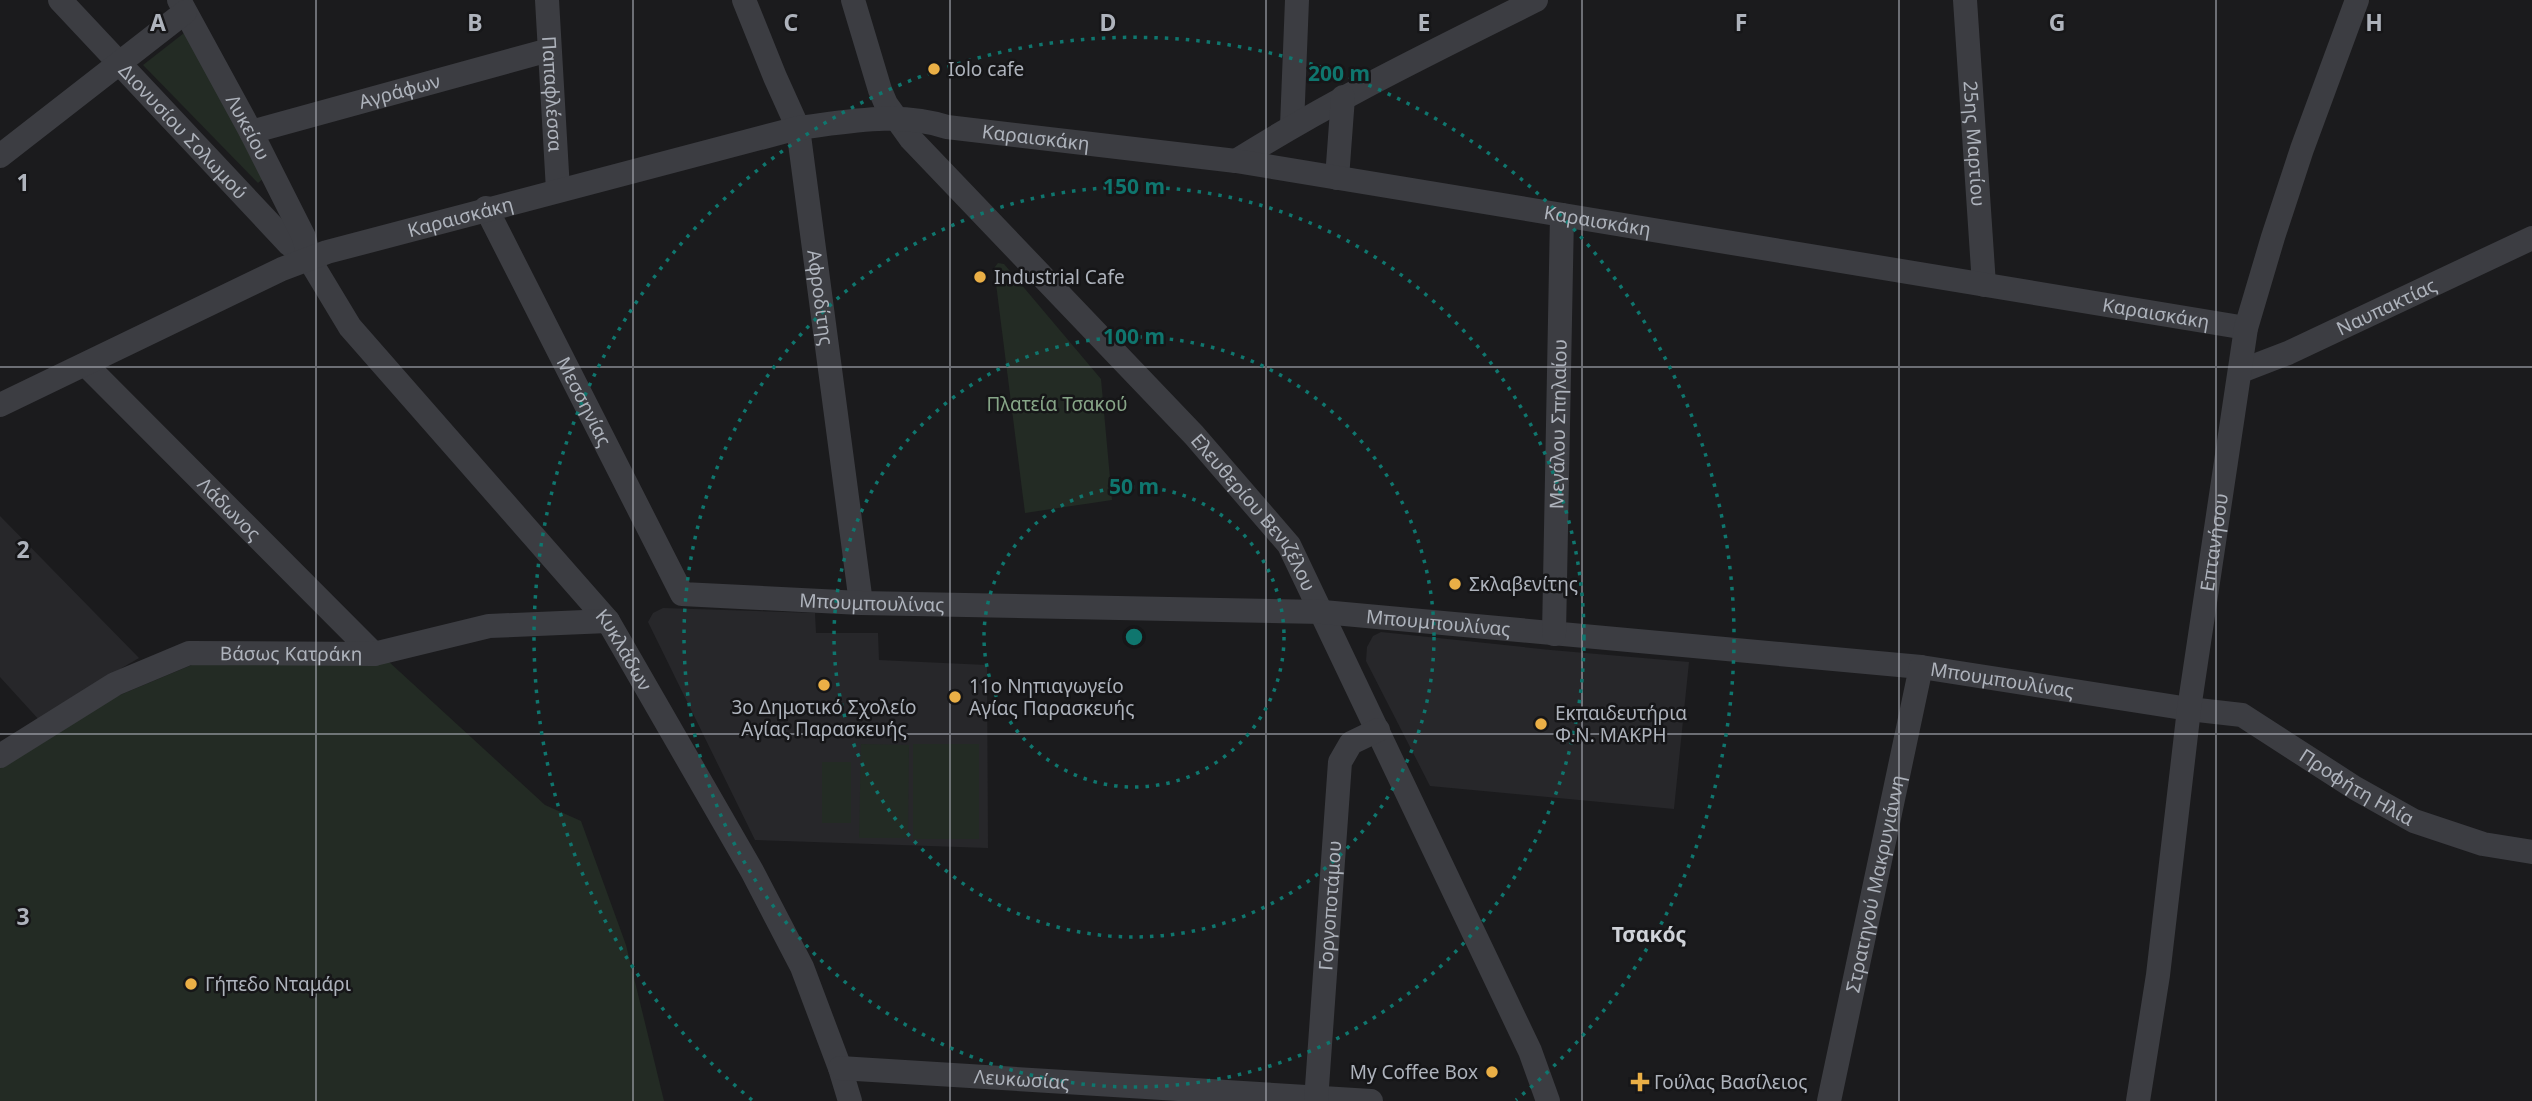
<svg xmlns="http://www.w3.org/2000/svg" width="2532" height="1101" font-family="'Noto Sans',sans-serif">
	<style>
		.built { fill: #27272a }
		.green { fill: #232b24 }
		.lines { fill: none; stroke-linecap: round; stroke-linejoin: round }
		.minor { stroke: #3c3d42; stroke-width: 24 }
		.grid { fill: none; stroke: #aeb3bc; stroke-width: 2; stroke-opacity: 0.55 }
		.ring { fill: none; stroke: #0f766e; stroke-width: 3.5; stroke-dasharray: 3.5 7 }
		.poi-dot { fill: #eaaf46; stroke: #161618; stroke-width: 2.5 }
		.labels { text-anchor: middle; dominant-baseline: central; stroke-width: 5; stroke-linejoin: round; paint-order: stroke }
		.poi-label { font-size: 19px; fill: #aeb3bc; stroke: #161618; text-anchor: start }
		.street-label { font-size: 19px; fill: #aeb3bc; stroke: #161618 }
		.park-label { font-size: 19px; fill: #87a688; stroke: #161618 }
		.neighbourhood-label { font-size: 21px; font-weight: bold; fill: #cfd2d8; stroke: #161618 }
		.grid-label { font-size: 23px; text-anchor: middle; font-weight: bold; fill: #aeb3bc; stroke: #161618; stroke-width: 5; stroke-linejoin: round; paint-order: stroke }
		.centre { fill: #0f766e; stroke: #161618; stroke-width: 3.5 }
		.ring-label { font-size: 21px; text-anchor: middle; font-weight: bold; fill: #0f766e; stroke: #161618; stroke-width: 5; stroke-linejoin: round; paint-order: stroke }
	</style>
	<rect width="100%" height="100%" fill="#1b1b1d"/>
	<g class="built">
		<polygon points="0,516 139,658 96,683 41,722 0,677"/>
		<polygon points="663,608 815,613 816,633 878,633 879,660 987,665 988,848 755,840 648,622 653,613"/>
		<polygon points="1381,632 1551,650 1689,662 1674,809 1430,786 1366,661 1367,647 1373,636"/>
	</g>
	<g class="green">
		<polygon points="184,33 265,177 258,183 143,65"/>
		<polygon points="998,263 1004,264 1101,379 1112,500 1025,513 994,268"/>
		<polygon points="388,661 545,805 581,821 626,945 664,1101 0,1101 0,767 103,702 194,664"/>
		<polygon points="861,744 909,745 908,838 859,838"/>
		<rect x="913" y="744" width="66" height="95"/>
		<rect x="822" y="762" width="29" height="61"/>
	</g>
	<g class="lines">
		<g class="minor">
			<path id="s1" d="M60 0 289 244 309 259"/>
			<path id="s2" d="M179 0 251 132 304 237 309 259 350 327 608 621 752 871 802 967 840 1068 850 1101"/>
			<path id="s3" d="M547 0 558 190"/>
			<path id="s4" d="M744 0 775 77 798 128 861 603"/>
			<path id="s5" d="M853 0 880 90 886 104 911 139 1194 435 1289 545 1530 1051 1548 1101"/>
			<path id="s6" d="M1965 0 1984 285"/>
			<polyline points="1292,126 1297,0"/>
			<path id="s7" d="M251 132 549 50"/>
			<polyline points="0,156 185,12"/>
			<path d="M1236 161C1332 100 1434 51 1536 0"/>
			<polyline points="1337,178 1343,97"/>
			<path id="s8" d="M486 208 682 594 861 603 1323 612 1921 667 2189 709 2242 715 2355 788 2414 821 2483 844 2532 852"/>
			<path id="s9" d="M86 365 374 654"/>
			<path id="s10" d="M2241 371 2288 353 2532 238"/>
			<path id="s11" d="M0 405 282 269 327 252 798 128C847 122 899 111 947 127L1236 161 2246 328"/>
			<path id="s12" d="M1554 634 1562 215"/>
			<path id="s13" d="M0 756 115 684 189 653 374 654 489 626 608 621"/>
			<path id="s14" d="M840 1068 1371 1101"/>
			<path id="s15" d="M1316 1101 1340 762 1351 743 1378 730"/>
			<path id="s16" d="M1829 1101 1921 667"/>
			<path id="s17" d="M2138 1101 2158 975 2189 709 2246 328 2273 237 2302 149 2357 0"/>
		</g>
	</g>
	<path class="grid" d="M316 0V1101M633 0V1101M950 0V1101M1266 0V1101M1582 0V1101M1899 0V1101M2216 0V1101M0 367H2532M0 734H2532"/>
	<g class="ring">
		<circle cx="1134" cy="637" r="150"/>
		<circle cx="1134" cy="637" r="300"/>
		<circle cx="1134" cy="637" r="450"/>
		<path d="M752 1100A600 600 0 1 1 1516 1100"/>
	</g>
	<g class="poi-dot">
		<circle cx="934" cy="69" r="7"/>
		<circle cx="980" cy="277" r="7"/>
		<circle cx="1455" cy="584" r="7"/>
		<circle cx="824" cy="685" r="7"/>
		<circle cx="955" cy="697" r="7"/>
		<circle cx="1541" cy="724" r="7"/>
		<circle cx="191" cy="984" r="7"/>
		<circle cx="1492" cy="1072" r="7"/>
		<path d="M1636.5 1071.5h7v7h7v7h-7v7h-7v-7h-7v-7h7z"/>
	</g>
	<g class="labels">
		<g class="poi-label">
			<text x="948" y="69">Iolo cafe</text>
			<text x="994" y="277">Industrial Cafe</text>
			<text x="1469" y="584">Σκλαβενίτης</text>
			<text x="969" y="686">11ο Νηπιαγωγείο<tspan x="969" dy="22">Αγίας Παρασκευής</tspan></text>
			<text x="824" y="707" text-anchor="middle">3ο Δημοτικό Σχολείο<tspan x="824" dy="22">Αγίας Παρασκευής</tspan></text>
			<text x="1555" y="713">Εκπαιδευτήρια<tspan x="1555" dy="22">Φ.Ν. ΜΑΚΡΗ</tspan></text>
			<text x="205" y="984">Γήπεδο Νταμάρι</text>
			<text x="1478" y="1072" text-anchor="end">My Coffee Box</text>
			<text x="1654" y="1082">Γούλας Βασίλειος</text>
		</g>
		<g class="street-label">
			<text stroke="none"><textPath href="#s7" startOffset="154">Αγράφων</textPath></text>
			<text stroke="none"><textPath href="#s3" startOffset="94">Παπαφλέσσα</textPath></text>
			<text stroke="none"><textPath href="#s2" startOffset="145">Λυκείου</textPath></text>
			<text stroke="none"><textPath href="#s1" startOffset="180">Διονυσίου Σολωμού</textPath></text>
			<text stroke="none"><textPath href="#s11" startOffset="1088">Καραισκάκη</textPath></text>
			<text stroke="none"><textPath href="#s6" startOffset="144">25ης Μαρτίου</textPath></text>
			<text stroke="none"><textPath href="#s11" startOffset="499">Καραισκάκη</textPath></text>
			<text stroke="none"><textPath href="#s11" startOffset="1656">Καραισκάκη</textPath></text>
			<text stroke="none"><textPath href="#s4" startOffset="310">Αφροδίτης</textPath></text>
			<text stroke="none"><textPath href="#s10" startOffset="159">Ναυπακτίας</textPath></text>
			<text stroke="none"><textPath href="#s11" startOffset="2222">Καραισκάκη</textPath></text>
			<text stroke="none"><textPath href="#s8" startOffset="217">Μεσσηνίας</textPath></text>
			<text stroke="none"><textPath href="#s12" startOffset="210">Μεγάλου Σπηλαίου</textPath></text>
			<text stroke="none"><textPath href="#s9" startOffset="203">Λάδωνος</textPath></text>
			<text stroke="none"><textPath href="#s5" startOffset="660">Ελευθερίου Βενιζέλου</textPath></text>
			<text stroke="none"><textPath href="#s17" startOffset="564">Επτανήσου</textPath></text>
			<text stroke="none"><textPath href="#s8" startOffset="623">Μπουμπουλίνας</textPath></text>
			<text stroke="none"><textPath href="#s8" startOffset="1190">Μπουμπουλίνας</textPath></text>
			<text stroke="none"><textPath href="#s2" startOffset="794">Κυκλάδων</textPath></text>
			<text stroke="none"><textPath href="#s13" startOffset="318">Βάσως Κατράκη</textPath></text>
			<text stroke="none"><textPath href="#s8" startOffset="1757">Μπουμπουλίνας</textPath></text>
			<text stroke="none"><textPath href="#s8" startOffset="2135">Προφήτη Ηλία</textPath></text>
			<text stroke="none"><textPath href="#s16" startOffset="222">Στρατηγού Μακρυγιάννη</textPath></text>
			<text stroke="none"><textPath href="#s15" startOffset="196">Γοργοποτάμου</textPath></text>
			<text stroke="none"><textPath href="#s14" startOffset="182">Λευκωσίας</textPath></text>
		</g>
		<g class="park-label">
			<text x="1057" y="404">Πλατεία Τσακού</text>
		</g>
		<g class="neighbourhood-label">
			<text x="1649" y="934">Τσακός</text>
		</g>
	</g>
	<g class="grid-label">
		<text x="158" y="31">A</text>
		<text x="475" y="31">B</text>
		<text x="791" y="31">C</text>
		<text x="1108" y="31">D</text>
		<text x="1424" y="31">E</text>
		<text x="1741" y="31">F</text>
		<text x="2057" y="31">G</text>
		<text x="2374" y="31">H</text>
		<text x="23" y="191">1</text>
		<text x="23" y="558">2</text>
		<text x="23" y="925">3</text>
	</g>
	<circle cx="1134" cy="637" r="10" class="centre"/>
	<g class="ring-label">
		<text x="1339" y="81">200 m</text>
		<text x="1134" y="194">150 m</text>
		<text x="1134" y="344">100 m</text>
		<text x="1134" y="494">50 m</text>
	</g>
</svg>
